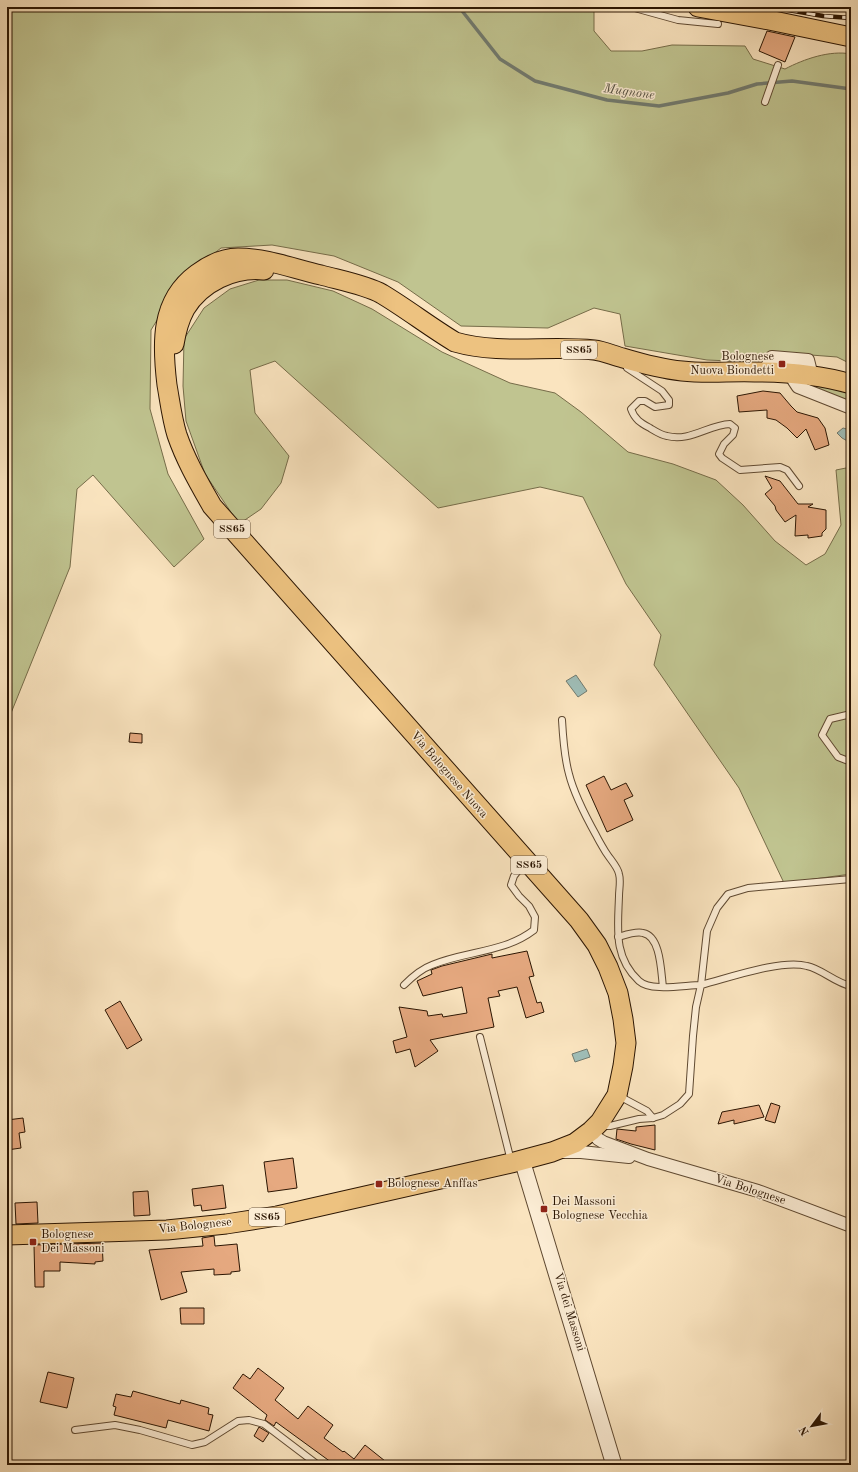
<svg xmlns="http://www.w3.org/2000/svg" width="858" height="1472" font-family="'Old Standard TT',serif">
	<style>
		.green { fill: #c0c490; stroke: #766c49 }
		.water { fill: #9fbeb8; stroke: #717a6f }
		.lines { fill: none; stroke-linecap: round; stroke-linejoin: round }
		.stream { stroke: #717a6f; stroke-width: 3.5 }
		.building { fill: #e6a980; stroke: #2b1502 }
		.service-casing { stroke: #5f4931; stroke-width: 8 }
		.minor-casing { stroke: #5f4931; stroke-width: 14 }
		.tertiary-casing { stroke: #5f4931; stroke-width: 17 }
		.primary-casing { stroke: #2b1502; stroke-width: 21 }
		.service { stroke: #fcedd5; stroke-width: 6 }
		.minor { stroke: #fcedd5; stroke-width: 12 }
		.tertiary { stroke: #fcedd5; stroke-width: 15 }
		.primary { stroke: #edc280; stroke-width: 19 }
		.rail-casing { stroke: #2b1502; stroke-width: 4.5 }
		.rail { stroke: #fcedd5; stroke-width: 3; stroke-dasharray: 9; stroke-linecap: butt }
		.poi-dot { fill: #8f2418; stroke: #fcedd5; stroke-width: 1.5 }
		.labels { text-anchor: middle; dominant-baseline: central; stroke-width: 3; stroke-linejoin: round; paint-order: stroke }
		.shield { fill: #fcedd5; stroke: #6a5641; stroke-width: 1 }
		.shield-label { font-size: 11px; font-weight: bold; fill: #2b1502 }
		.poi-label { font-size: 12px; fill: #2b1502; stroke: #fcedd5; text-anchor: start }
		.street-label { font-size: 12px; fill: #2b1502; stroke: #fcedd5 }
		.water-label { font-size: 13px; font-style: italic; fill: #545042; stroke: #fcedd5 }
	</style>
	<rect width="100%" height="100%" fill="#fae4bf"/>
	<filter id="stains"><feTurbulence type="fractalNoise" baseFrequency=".005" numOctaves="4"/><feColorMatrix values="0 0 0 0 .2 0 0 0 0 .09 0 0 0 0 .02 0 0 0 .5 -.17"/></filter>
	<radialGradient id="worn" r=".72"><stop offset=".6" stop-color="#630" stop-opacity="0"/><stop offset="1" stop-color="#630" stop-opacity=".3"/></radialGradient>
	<g class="green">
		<path d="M7 7H594V31L611 51H642L672 45 745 46 753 59 785 69C804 59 830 50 851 54V364L837 357 811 355H776L754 362 707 360 625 346 620 314 594 308 548 328 461 326 398 282 334 256 272 245 221 248 183 278 151 330 150 409 168 474 204 539 174 567 93 475 77 489 70 567 7 723Z"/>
		<polygon points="259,280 287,280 333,291 372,309 442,352 510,383 555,393 581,412 628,452 673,464 716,480 743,505 775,541 806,565 825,554 841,525 836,470 851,467 851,874 784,883 739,788 654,665 661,635 626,584 583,497 540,487 438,508 275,361 250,370 255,413 289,456 281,483 261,509 239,524 205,474 186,421 183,386 184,339 204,308 230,289"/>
		<polygon points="815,383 851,392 851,403 806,386"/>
	</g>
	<g class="water">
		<polygon points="843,428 851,430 851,443 842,438 837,433"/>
		<polygon points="576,675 587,691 578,697 566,681"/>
		<polygon points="587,1049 590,1057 575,1062 572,1054"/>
	</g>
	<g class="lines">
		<polyline class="stream" points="459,7 500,59 535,81 607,100 659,106 728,93 757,84 792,81 851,89"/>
	</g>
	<g class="building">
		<polygon points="767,31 795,37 785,62 759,51"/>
		<polygon points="763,391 780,393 791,406 797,412 818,418 825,428 829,445 815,450 806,429 797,438 787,428 776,420 767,418 767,410 739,412 737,396"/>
		<polygon points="765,476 780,481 798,504 813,504 808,507 826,510 826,529 822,533 822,536 808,538 808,535 795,536 796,515 785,522 776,510 775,506 765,494 772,488"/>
		<polygon points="130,733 142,734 142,743 129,742"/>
		<polygon points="604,776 611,790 626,783 633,796 624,800 633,820 607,832 586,785"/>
		<polygon points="527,951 534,976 529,977 537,1003 541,1002 544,1012 526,1018 517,987 498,991 500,996 488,998 494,1027 430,1040 438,1051 415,1067 410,1049 396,1053 393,1041 407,1037 399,1007 427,1011 428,1016 442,1014 443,1017 467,1013 462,987 423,996 417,981 432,974 431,970 442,966 492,954 492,958"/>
		<polygon points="120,1001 142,1040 127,1049 105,1010"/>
		<polygon points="771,1103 780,1106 775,1123 765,1120"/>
		<polygon points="759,1105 764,1117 734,1124 734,1120 718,1124 722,1112"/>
		<polygon points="23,1118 25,1132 19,1133 21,1148 7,1150 7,1120"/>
		<polygon points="655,1125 655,1150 631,1144 616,1139 617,1129 636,1131 636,1127"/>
		<polygon points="293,1158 297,1188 268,1192 264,1162"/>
		<polygon points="223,1185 226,1208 202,1211 201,1205 194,1206 192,1189"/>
		<polygon points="148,1191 150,1215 134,1216 133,1192"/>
		<polygon points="37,1202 38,1223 16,1224 15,1203"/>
		<polygon points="214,1236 215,1246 237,1244 240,1271 231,1272 231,1274 214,1275 214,1269 181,1272 187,1292 161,1300 149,1250 203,1246 202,1238"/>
		<polygon points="102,1243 103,1261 95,1262 95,1264 60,1262 60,1271 44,1271 44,1287 35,1287 34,1245"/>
		<polygon points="180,1308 204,1308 204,1324 181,1324"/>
		<polygon points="258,1368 284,1388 275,1400 298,1419 308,1406 333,1425 324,1438 343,1452 344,1451 354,1459 365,1445 390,1465 335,1465 276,1422 274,1426 265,1420 267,1415 233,1388 243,1374 250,1379"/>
		<polygon points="48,1372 74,1378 67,1408 40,1402"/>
		<polygon points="133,1391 180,1404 181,1400 209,1408 208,1414 213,1415 209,1431 168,1420 166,1428 114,1415 116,1407 113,1406 116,1394 131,1397"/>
		<polygon points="259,1427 269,1433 263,1442 254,1436"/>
	</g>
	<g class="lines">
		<defs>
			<g id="service">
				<polyline points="631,7 678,20 718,24"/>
				<polyline points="765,102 778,65"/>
				<path d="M626 364 627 368 662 391 669 400V405L655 407 645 401H639L631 409C635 420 641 423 650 428 655 431 661 435 667 436 690 442 708 425 730 424L735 428 733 435 724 444 719 454 722 458 740 470 780 467 787 470 799 486"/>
				<polyline points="851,714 830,719 822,735 838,757 851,762"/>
				<path d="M562 720C563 738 564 756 569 774 574 794 586 817 596 835 599 841 602 846 605 851 609 858 618 867 619 874 621 881 619 889 619 896 618 928 613 957 639 981 651 992 685 985 701 985L707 931 717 908 728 894 748 888 851 879"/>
				<path d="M618 937C625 935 636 931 643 933 661 936 661 973 663 987"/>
				<path d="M404 985C412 977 421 969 432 965 465 951 504 953 534 930L535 917 529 906 519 896 511 885 514 876 525 862"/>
				<polyline points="480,1037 511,1161"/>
				<polyline points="619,1096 647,1111 653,1118"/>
				<path d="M601 1126H610L639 1119 653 1118 663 1115 680 1104 689 1094 693 1036 696 1007 701 985C729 978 781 959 807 966 822 969 835 983 851 986"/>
				<polyline points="75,1430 115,1425 140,1430 192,1445 205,1442 238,1421 249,1420 264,1424 318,1465"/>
			</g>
			<g id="minor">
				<polyline points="764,372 772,357 808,360 812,376"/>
				<polyline points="791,373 794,381 798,387 851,408"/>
				<polyline points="591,1131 598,1139 603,1142 648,1159 758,1191 851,1226"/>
				<polyline points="562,1152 581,1152 629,1157"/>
			</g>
			<polyline id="tertiary" points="522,1160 614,1465"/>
			<g id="primary">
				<polyline points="698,7 769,20 851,37"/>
				<path d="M174 344C176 332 179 320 185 309 201 282 234 267 264 270"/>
				<path d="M7 1235 167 1230 226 1224 277 1216 511 1163 552 1152 575 1143 591 1131 600 1122 617 1095 623 1066 626 1043 623 1019 618 993 608 967 597 945 579 920 212 506C199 483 186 461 177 435 172 419 170 402 167 385 162 344 160 301 197 274 209 265 223 258 238 258 267 258 294 269 321 275 339 280 366 285 382 294 407 309 430 327 455 342 500 355 548 345 594 350 604 351 614 356 623 358 643 364 662 369 682 371 707 374 731 371 755 372 787 372 820 375 851 384"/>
			</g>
		</defs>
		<use href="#service" class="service-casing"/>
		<use href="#minor" class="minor-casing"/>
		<use href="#tertiary" class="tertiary-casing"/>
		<use href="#primary" class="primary-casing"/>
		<use href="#service" class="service"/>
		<use href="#minor" class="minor"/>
		<use href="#tertiary" class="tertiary"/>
		<use href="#primary" class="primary"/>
		<defs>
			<polyline id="rail" points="771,7 823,16 851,18"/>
		</defs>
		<use href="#rail" class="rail-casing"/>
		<use href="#rail" class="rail"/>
	</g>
	<g class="poi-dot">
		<rect x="778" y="360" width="8" height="8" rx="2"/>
		<rect x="375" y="1180" width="8" height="8" rx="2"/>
		<rect x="540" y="1205" width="8" height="8" rx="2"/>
		<rect x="29" y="1238" width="8" height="8" rx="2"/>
	</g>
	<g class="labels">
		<g class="shield">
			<rect x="561" y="341" width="36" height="18" rx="3"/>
			<rect x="214" y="520" width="36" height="18" rx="3"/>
			<rect x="511" y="856" width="36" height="18" rx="3"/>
			<rect x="249" y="1208" width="36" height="18" rx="3"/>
		</g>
		<g class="shield-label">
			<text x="579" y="350">SS65</text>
			<text x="232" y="529">SS65</text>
			<text x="529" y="865">SS65</text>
			<text x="267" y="1217">SS65</text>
		</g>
		<g class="poi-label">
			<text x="774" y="357" text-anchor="end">Bolognese<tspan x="774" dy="14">Nuova Biondetti</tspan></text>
			<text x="387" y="1184">Bolognese Anffas</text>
			<text x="552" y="1202">Dei Massoni<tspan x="552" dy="14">Bolognese Vecchia</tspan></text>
			<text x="41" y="1235">Bolognese<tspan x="41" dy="14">Dei Massoni</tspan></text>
		</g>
		<g class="street-label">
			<text transform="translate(449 775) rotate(49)">Via Bolognese Nuova</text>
			<text transform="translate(750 1190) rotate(18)">Via Bolognese</text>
			<text transform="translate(195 1226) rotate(-6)">Via Bolognese</text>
			<text transform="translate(569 1312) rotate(73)">Via dei Massoni</text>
		</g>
		<g class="water-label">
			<text transform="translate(629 92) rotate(8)">Mugnone</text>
		</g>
	</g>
	<rect width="858" height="1472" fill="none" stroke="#fae4bf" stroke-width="24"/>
	<rect x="8" y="8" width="842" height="1456" fill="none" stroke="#2b1502" stroke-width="2"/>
	<rect x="12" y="12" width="834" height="1448" fill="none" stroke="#2b1502"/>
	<g transform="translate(812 1426) rotate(238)" stroke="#fcedd5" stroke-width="3" paint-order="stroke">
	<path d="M0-3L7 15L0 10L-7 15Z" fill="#2b1502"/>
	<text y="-6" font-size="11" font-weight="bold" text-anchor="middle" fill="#2b1502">N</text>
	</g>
	<rect width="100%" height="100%" filter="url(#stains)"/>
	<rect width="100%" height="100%" fill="url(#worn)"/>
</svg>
